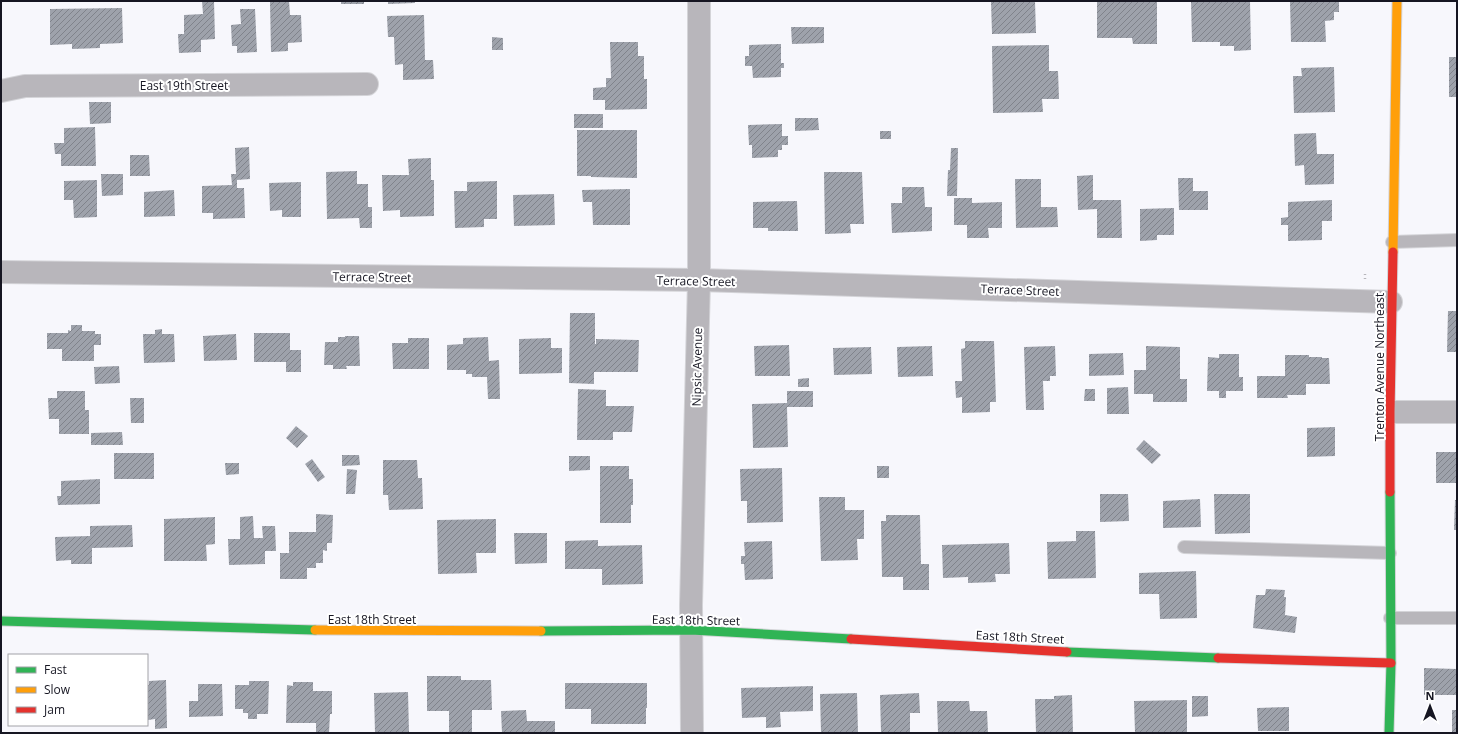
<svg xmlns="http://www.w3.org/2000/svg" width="1458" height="734" font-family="'Open Sans',sans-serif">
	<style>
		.building { fill: url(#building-hatch) }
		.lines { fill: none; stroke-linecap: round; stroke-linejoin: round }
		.lane-casing { stroke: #d4d4d8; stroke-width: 14 }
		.street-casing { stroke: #d4d4d8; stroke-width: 24 }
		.fast-casing { stroke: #d4d4d8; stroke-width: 11 }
		.slow-casing { stroke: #d4d4d8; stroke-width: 11 }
		.jam-casing { stroke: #d4d4d8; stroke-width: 11 }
		.path { stroke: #b7b6bb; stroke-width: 2.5; stroke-dasharray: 1 3; stroke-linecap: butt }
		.lane { stroke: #b8b6bb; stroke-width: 12 }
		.street { stroke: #b8b6bb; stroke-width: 22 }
		.fast { stroke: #30b455; stroke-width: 9 }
		.slow { stroke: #ff9f0a; stroke-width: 9 }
		.jam { stroke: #e5322d; stroke-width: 9 }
		.labels { text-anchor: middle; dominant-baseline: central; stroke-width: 4; stroke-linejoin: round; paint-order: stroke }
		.street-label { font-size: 12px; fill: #161622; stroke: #fff }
	</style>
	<defs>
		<pattern id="building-hatch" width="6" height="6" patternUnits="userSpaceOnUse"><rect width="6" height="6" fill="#9ea2ab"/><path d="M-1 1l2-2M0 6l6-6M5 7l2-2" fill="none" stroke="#80838b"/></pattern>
	</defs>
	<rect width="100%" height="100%" fill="#f7f7fc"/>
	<g class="building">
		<polygon points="202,1 214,1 215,39 201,40 201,52 179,53 178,34 184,34 184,15 203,14"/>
		<polygon points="270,1 289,1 290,15 301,15 302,42 288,43 288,51 271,52"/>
		<rect x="341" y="1" width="23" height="3"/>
		<polygon points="388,1 415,1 415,3 388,4"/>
		<polygon points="991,1 1035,2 1036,33 992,34"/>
		<polygon points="1191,1 1250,1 1251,50 1234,51 1234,46 1220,46 1220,42 1192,42"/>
		<polygon points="1290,1 1339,1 1339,12 1334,12 1334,20 1325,21 1326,42 1291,42"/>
		<polygon points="1097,2 1157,2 1157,44 1133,44 1132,38 1097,38"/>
		<polygon points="122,8 123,43 100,44 100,48 72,49 72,44 50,45 50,9"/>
		<polygon points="240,9 255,9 257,52 237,53 237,46 232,46 231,25 241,24"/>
		<polygon points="424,15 425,60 433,60 434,79 403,80 403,64 395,65 394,37 388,37 387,16"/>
		<polygon points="791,27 824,27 824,43 792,44"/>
		<polygon points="492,37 503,38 503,50 492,50"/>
		<polygon points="610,42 638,42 638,56 644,56 644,79 647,79 647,109 605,110 605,100 593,100 593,88 606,87 606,78 611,78"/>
		<polygon points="781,44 781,63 784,63 784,68 781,68 781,77 753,78 752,66 745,66 745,56 749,56 749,45"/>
		<polygon points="1049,45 1049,71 1058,71 1059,99 1042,99 1043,112 993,113 992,46"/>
		<rect x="1449" y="57" width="8" height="40"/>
		<polygon points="1334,67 1335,112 1294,113 1293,76 1302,76 1301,68"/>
		<polygon points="89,102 111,102 111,123 90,124"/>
		<rect x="574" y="114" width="29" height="14"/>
		<polygon points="795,118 818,118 819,130 795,131"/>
		<polygon points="782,124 782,136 788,136 788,145 782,145 782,150 778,150 778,157 752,158 752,145 749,145 748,125"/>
		<polygon points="95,127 96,166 61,166 61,154 55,154 54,143 64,143 64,128"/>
		<polygon points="577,130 637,130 637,178 591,177 591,176 577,176"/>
		<rect x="880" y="131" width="11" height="8"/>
		<polygon points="1316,133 1317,154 1334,154 1334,184 1305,185 1304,165 1295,166 1294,134"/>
		<polygon points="249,147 250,179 237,180 237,188 244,188 245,218 213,219 213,213 202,213 202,186 232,185 231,174 236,174 235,148"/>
		<polygon points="951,148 958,148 957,196 947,196 948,170 950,170"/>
		<polygon points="130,155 149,155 150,176 130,176"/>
		<polygon points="431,158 431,180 434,180 434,216 400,217 400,210 383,211 382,175 409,175 408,159"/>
		<polygon points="357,171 357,184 368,184 368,207 372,207 372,228 360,228 359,218 327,219 326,172"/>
		<polygon points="824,172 862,172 864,224 850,224 851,233 825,234"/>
		<polygon points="101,174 123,174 123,195 102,196"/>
		<polygon points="1093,175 1093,200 1121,200 1122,238 1097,238 1097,209 1078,210 1077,176"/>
		<polygon points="1178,178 1193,178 1193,191 1208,191 1208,210 1179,210"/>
		<polygon points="1015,179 1041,179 1041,207 1057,207 1058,227 1016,228"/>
		<polygon points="97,180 97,217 74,218 73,200 64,200 64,181"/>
		<polygon points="497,181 497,219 484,219 484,227 455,228 454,191 467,191 467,182"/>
		<polygon points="301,182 301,217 282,217 282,210 270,211 269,183"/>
		<polygon points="902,187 924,187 925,207 932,207 932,231 892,233 891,203 902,203"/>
		<polygon points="630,189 630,225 593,225 592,202 583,202 582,190"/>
		<polygon points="174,190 175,216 144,217 144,192"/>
		<polygon points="554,194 555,225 514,226 513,195"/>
		<polygon points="954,198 972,198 972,203 1002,202 1002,228 988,228 989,238 967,238 967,225 954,225"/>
		<polygon points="1332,200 1332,221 1322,221 1322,240 1288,241 1288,225 1281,225 1281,218 1288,217 1288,202"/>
		<polygon points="797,201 798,231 768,231 768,228 753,228 753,202"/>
		<polygon points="1174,208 1174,235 1157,235 1157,240 1140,241 1140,209"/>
		<polygon points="1448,311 1457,311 1457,352 1447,352"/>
		<polygon points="570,313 595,313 595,344 596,344 596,339 639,340 638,372 594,372 594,384 569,383"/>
		<polygon points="71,325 82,325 82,331 95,331 95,334 101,334 101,345 94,345 94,361 62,361 62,349 47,349 47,333 68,333 68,330 71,331"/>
		<polygon points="162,329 162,334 174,334 175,362 144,363 143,334 155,334 155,330"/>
		<polygon points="254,333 290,333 290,350 301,350 301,372 286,372 286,362 254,362"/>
		<polygon points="236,334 237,360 204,361 203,336"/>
		<polygon points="345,336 359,336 360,366 346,366 347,369 333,369 333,365 324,365 325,342 338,342 338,337 345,337"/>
		<polygon points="488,337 489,361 499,360 500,399 488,399 487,377 472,377 472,374 466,374 466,370 447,370 447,345 463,344 463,338"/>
		<polygon points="408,338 429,338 429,369 393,369 392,343 408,343"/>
		<polygon points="551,338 551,348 562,348 562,373 519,374 519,339"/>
		<polygon points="965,341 994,341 996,402 990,402 990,412 962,413 962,397 956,398 955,381 962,381 961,349 965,348"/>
		<polygon points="789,345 790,376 755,376 754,346"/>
		<polygon points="932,346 933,376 898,377 897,347"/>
		<polygon points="1055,346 1056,376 1050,376 1050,381 1043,381 1044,410 1026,410 1024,347"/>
		<polygon points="1146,346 1180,347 1180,379 1187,379 1187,402 1153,402 1153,394 1134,394 1134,370 1146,370"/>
		<polygon points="871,347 872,374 834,375 833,348"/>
		<polygon points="1123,353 1124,375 1089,376 1089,354"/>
		<polygon points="1219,354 1239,354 1239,377 1243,377 1243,391 1226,391 1226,398 1219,398 1219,391 1207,391 1208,357 1219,358"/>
		<polygon points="1285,355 1309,355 1309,357 1322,357 1322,358 1329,358 1330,384 1306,384 1306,395 1287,395 1288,398 1257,398 1257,376 1285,376"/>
		<polygon points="119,366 120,383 95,384 94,367"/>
		<polygon points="809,378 809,387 798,387 798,379"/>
		<polygon points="1128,387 1129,414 1107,414 1107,388"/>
		<polygon points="578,389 606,390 606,406 634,406 632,432 613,432 613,440 577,440"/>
		<polygon points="1085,389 1095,389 1095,401 1084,401"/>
		<polygon points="57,391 85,391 85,410 89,410 89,434 59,434 59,419 49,419 48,398 57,398"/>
		<polygon points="787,391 813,391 813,407 787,407 788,447 753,448 752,404 787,403"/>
		<polygon points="130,398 144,398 144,423 131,423"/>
		<polygon points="296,426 308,436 297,448 286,438"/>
		<polygon points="1335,427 1335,456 1307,457 1307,428"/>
		<polygon points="122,432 123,445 91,445 91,433"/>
		<polygon points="1144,440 1161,455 1152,464 1136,449"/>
		<rect x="1436" y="452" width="21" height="31"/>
		<rect x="114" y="453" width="40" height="26"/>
		<polygon points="342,455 359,455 360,465 342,466"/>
		<polygon points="569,456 590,456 590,470 569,471"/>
		<polygon points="312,459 325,477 318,482 305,464"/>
		<polygon points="383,460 417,460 418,478 422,478 423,509 389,510 388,495 383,495"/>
		<polygon points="225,463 239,463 239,474 226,475"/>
		<polygon points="600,466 629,466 629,479 633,479 633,505 631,505 631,523 600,523"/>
		<rect x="877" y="466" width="12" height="12"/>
		<polygon points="782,468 783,522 747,523 747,501 741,501 740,469"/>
		<polygon points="347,469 357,470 355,494 346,494"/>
		<polygon points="100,479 100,504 58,505 57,496 61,496 61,481"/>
		<polygon points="1100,494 1128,494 1129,521 1100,522"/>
		<polygon points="1214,494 1250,494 1250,533 1215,534"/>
		<polygon points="819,497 845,497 845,510 864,510 864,539 857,539 858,560 821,561"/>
		<polygon points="1200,499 1201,527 1163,528 1163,501"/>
		<polygon points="1455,500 1457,500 1457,530 1454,530"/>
		<polygon points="316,514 333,515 332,543 327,543 327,551 323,550 323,563 316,563 316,568 307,568 307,579 280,579 280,553 289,553 289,532 316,532"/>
		<polygon points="886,515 920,515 921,564 929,564 929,590 903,590 903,577 882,577 881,521 886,521"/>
		<polygon points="253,516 254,538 263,538 262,526 275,526 276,551 265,551 265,564 229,565 228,539 240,539 240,517"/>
		<polygon points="215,517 215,544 206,545 207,561 164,561 164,519"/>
		<polygon points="496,519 496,553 476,553 477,573 438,574 437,520"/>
		<polygon points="132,525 133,547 92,548 92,564 71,564 71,560 56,561 55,537 90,536 90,526"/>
		<polygon points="1076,531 1095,531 1096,578 1048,579 1047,542 1076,541"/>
		<polygon points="514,533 547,533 547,563 515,564"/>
		<polygon points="598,540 598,546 642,545 643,584 602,585 602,569 565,569 565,541"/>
		<polygon points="772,541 773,579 745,580 744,564 741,564 741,556 745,556 744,542"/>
		<polygon points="1009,543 1010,574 995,574 996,582 968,583 968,577 943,578 942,545"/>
		<polygon points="1196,571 1197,618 1160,619 1159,594 1139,594 1139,573"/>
		<polygon points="1266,589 1285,590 1284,597 1286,597 1285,615 1297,617 1295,633 1253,628 1256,595 1265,595"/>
		<polygon points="1424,668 1457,669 1457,695 1424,695"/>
		<polygon points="427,676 461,676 461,680 491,680 492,710 472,710 472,733 449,733 449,711 427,711"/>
		<polygon points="166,680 167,728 155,729 155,719 148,720 147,685 149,685 149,681"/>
		<polygon points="249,681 269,681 268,714 257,714 257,719 248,719 248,713 243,713 243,709 235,709 235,685 249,685"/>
		<polygon points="293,682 313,682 313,691 332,691 332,714 330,714 329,733 316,733 316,723 286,723 287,685 293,686"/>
		<polygon points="565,683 647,683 647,708 646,708 646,724 591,724 591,709 565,709"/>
		<polygon points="198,684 222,684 223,716 189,717 189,701 198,701"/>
		<polygon points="813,686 813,711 780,712 781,727 766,728 766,717 742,718 741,688"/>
		<polygon points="408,692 409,733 375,733 374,693"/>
		<polygon points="857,693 858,733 821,733 820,694"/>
		<polygon points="919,693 920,713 910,713 910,733 881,733 880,695"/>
		<polygon points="1072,695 1073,733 1036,733 1035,699 1054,699 1054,696"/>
		<polygon points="1192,696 1208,696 1208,716 1192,717"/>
		<polygon points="1187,700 1187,733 1135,733 1134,701"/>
		<polygon points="937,701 969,701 970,711 987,711 988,733 938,733"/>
		<polygon points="1289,707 1289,731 1258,731 1257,708"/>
		<polygon points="526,710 527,721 555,721 555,733 502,733 501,711"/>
		<rect x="1452" y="710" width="5" height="23"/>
	</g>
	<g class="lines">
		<defs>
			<g id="lane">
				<polyline points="1392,242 1457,240"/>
				<polyline points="1184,547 1390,553"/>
				<polyline points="1390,618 1457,618"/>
			</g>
			<g id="street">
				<polyline points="1,91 25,86 367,84"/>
				<polyline points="1,272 699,280 1391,302"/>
				<polyline points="1390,412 1457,412"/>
				<polyline points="692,733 691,605 699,280 699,1"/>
			</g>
			<g id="fast">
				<polyline points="1,621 315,630"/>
				<polyline points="541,631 691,630 851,639"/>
				<polyline points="1067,652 1218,658"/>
				<polyline points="1389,733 1391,663 1390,492"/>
			</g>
			<g id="slow">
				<polyline points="1393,252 1397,1"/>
				<polyline points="315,630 541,631"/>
			</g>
			<g id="jam">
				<polyline points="1390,492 1390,412 1393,252"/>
				<polyline points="851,639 1067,652"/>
				<polyline points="1218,658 1391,663"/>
			</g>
		</defs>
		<use href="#lane" class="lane-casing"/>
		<use href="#street" class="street-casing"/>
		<use href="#fast" class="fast-casing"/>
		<use href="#slow" class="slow-casing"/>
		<use href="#jam" class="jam-casing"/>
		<polyline class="path" points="1365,279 1365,272"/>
		<use href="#lane" class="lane"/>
		<use href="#street" class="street"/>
		<use href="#fast" class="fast"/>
		<use href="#slow" class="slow"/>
		<use href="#jam" class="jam"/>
	</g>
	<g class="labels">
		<g class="street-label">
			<text x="184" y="85">East 19th Street</text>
			<text transform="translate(372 277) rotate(1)">Terrace Street</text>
			<text transform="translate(696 281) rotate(1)">Terrace Street</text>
			<text transform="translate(1020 290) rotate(2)">Terrace Street</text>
			<text transform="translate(697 367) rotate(-89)">Nipsic Avenue</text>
			<text transform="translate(1379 367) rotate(-90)">Trenton Avenue Northeast</text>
			<text x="372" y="619">East 18th Street</text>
			<text transform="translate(696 620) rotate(1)">East 18th Street</text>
			<text transform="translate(1020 637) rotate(3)">East 18th Street</text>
		</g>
	</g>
	<rect width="1458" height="734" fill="none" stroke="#161622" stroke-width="4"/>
	<rect x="8" y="654" width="140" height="72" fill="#ffffff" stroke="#a2a2a7"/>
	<rect x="16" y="667" width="20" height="6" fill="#30b455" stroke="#a2a2a7"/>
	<text x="44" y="674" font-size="12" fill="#161622">Fast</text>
	<rect x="16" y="687" width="20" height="6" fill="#ff9f0a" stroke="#a2a2a7"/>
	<text x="44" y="694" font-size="12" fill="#161622">Slow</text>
	<rect x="16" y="707" width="20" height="6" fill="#e5322d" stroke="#a2a2a7"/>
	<text x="44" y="714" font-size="12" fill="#161622">Jam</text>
	<g transform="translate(1430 706)" stroke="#ffffff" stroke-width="3" paint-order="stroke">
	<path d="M0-3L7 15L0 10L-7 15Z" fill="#161622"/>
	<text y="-6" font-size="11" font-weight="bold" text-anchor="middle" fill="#161622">N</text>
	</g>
</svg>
